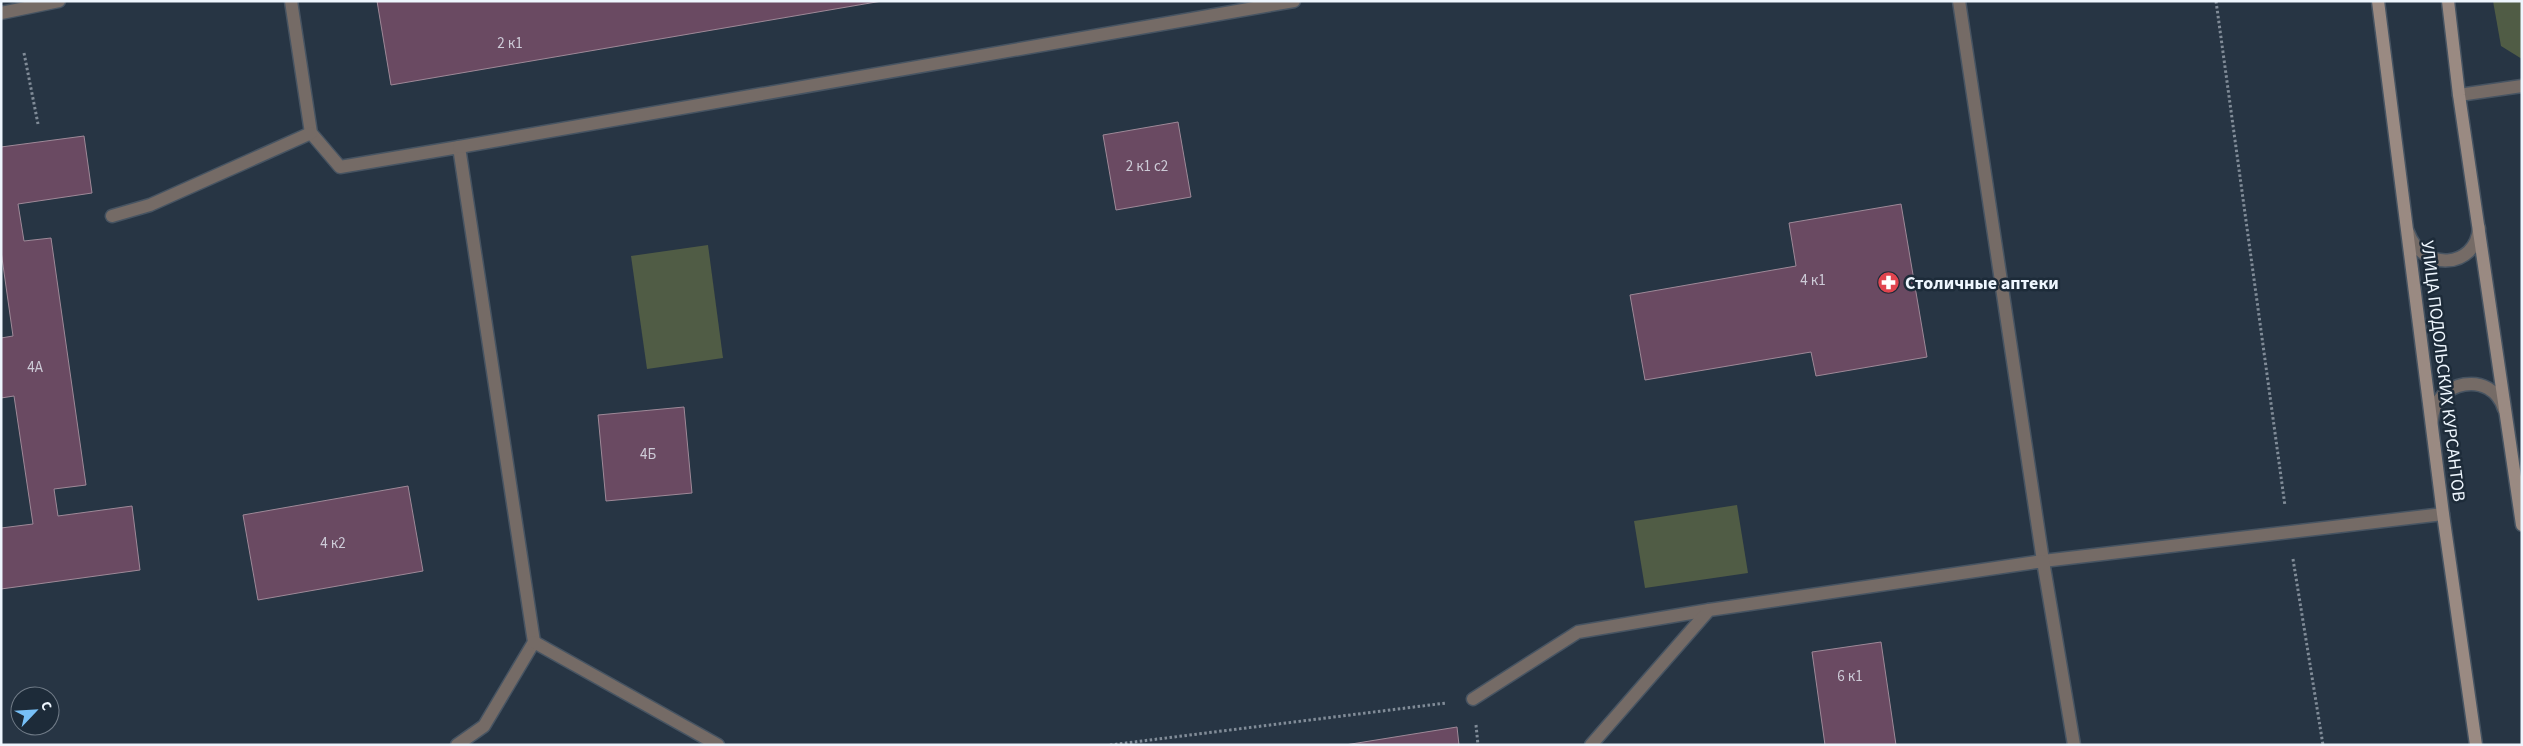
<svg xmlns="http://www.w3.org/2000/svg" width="2523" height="746" font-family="'Source Sans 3',sans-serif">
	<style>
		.green { fill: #505c45 }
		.building { fill: #6a4a62; stroke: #9e8998 }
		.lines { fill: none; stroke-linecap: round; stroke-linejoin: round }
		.service-casing { stroke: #475462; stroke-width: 15 }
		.minor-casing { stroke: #475462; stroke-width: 15 }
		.secondary-casing { stroke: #475462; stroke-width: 15 }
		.path { stroke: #818c98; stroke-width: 3; stroke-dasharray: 2.5 2.5; stroke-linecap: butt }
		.service { stroke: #756b66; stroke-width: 12 }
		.minor { stroke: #756b66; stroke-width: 12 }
		.secondary { stroke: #9a8a82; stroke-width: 12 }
		.labels { text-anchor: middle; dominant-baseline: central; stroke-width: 5; stroke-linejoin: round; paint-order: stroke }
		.number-label { font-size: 15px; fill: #cdcbd7 }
		.poi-label { font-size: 18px; font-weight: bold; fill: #eef6fe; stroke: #1d2b39; text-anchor: start }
		.street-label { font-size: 18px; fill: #eef6fe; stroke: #1d2b39 }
	</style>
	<rect width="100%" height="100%" fill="#273544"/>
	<g class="green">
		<polygon points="2493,1 2522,1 2522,59 2501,46"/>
		<polygon points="708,245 723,358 647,369 631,256"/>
		<polygon points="1737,505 1748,573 1645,588 1634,521"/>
	</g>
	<g class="building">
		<polygon points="377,1 882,1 391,85"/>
		<polygon points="1178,122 1191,197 1116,210 1103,135"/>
		<polygon points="84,136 92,193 18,204 24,241 51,238 86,485 54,489 58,516 132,506 140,570 1,589 1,528 33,524 14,396 1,398 1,338 13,336 1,251 1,147"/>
		<polygon points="1901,204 1927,357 1816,376 1811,352 1645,380 1630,295 1796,266 1789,223"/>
		<polygon points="684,407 692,493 606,501 598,415"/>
		<polygon points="408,486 423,571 258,600 243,515"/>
		<polygon points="1881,642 1896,745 1825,745 1812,652"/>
		<polygon points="1457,727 1459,745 1345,745"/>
	</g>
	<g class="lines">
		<defs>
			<g id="service">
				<polyline points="291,1 311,133 340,167 459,147 534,642 484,726 457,745"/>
				<polyline points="1959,1 2043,561 2443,514"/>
				<polyline points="1,13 59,1"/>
				<polyline points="459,147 1294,1"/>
				<polyline points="112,216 150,205 311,133"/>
				<polyline points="534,642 718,745"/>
				<polyline points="1473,699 1578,632 1709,610"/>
				<polyline points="1591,745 1709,610 2043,561 2074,745"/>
			</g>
			<g id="minor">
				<polyline points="2459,95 2522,86"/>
				<path d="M2408 232C2422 272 2476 269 2479 228"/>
				<path d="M2432 420C2434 380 2492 369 2504 409"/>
			</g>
			<g id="secondary">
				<polyline points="2378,1 2443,514 2476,745"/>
				<polyline points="2448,1 2459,95 2522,525"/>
			</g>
		</defs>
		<use href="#service" class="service-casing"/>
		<use href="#minor" class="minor-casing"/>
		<use href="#secondary" class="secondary-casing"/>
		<g class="path">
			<polyline points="2216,1 2285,506"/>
			<polyline points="24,53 38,124"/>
			<polyline points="2293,559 2323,745"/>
			<polyline points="1476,725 1478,745"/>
			<polyline points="1110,745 1446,703"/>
		</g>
		<use href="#service" class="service"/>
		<use href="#minor" class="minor"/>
		<use href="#secondary" class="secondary"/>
	</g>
	<defs>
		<symbol id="pharmacy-disc" viewBox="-11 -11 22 22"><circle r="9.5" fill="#e0444e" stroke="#1d2b39"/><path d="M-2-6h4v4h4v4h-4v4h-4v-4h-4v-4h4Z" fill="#fff"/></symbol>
	</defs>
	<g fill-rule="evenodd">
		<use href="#pharmacy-disc" x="1876" y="270" width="25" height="25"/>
	</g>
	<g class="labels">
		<g class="number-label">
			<text x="510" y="43">2 к1</text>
			<text x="1147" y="166">2 к1 с2</text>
			<text x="1813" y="280">4 к1</text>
			<text x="35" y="367">4А</text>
			<text x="648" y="454">4Б</text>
			<text x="333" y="543">4 к2</text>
			<text x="1850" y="676">6 к1</text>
		</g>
		<g class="poi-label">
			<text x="1905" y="283">Столичные аптеки</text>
		</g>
		<g class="street-label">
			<text transform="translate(2443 371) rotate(83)">УЛИЦА ПОДОЛЬСКИХ КУРСАНТОВ</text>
		</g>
	</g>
	<rect width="2523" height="746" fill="none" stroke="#eef6fe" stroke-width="5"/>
	<g transform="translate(35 711) rotate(65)"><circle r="24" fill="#1d2b39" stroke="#717c88"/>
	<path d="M0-4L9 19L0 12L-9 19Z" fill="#77c0f7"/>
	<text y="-8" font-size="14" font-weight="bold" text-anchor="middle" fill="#eef6fe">С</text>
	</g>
</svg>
